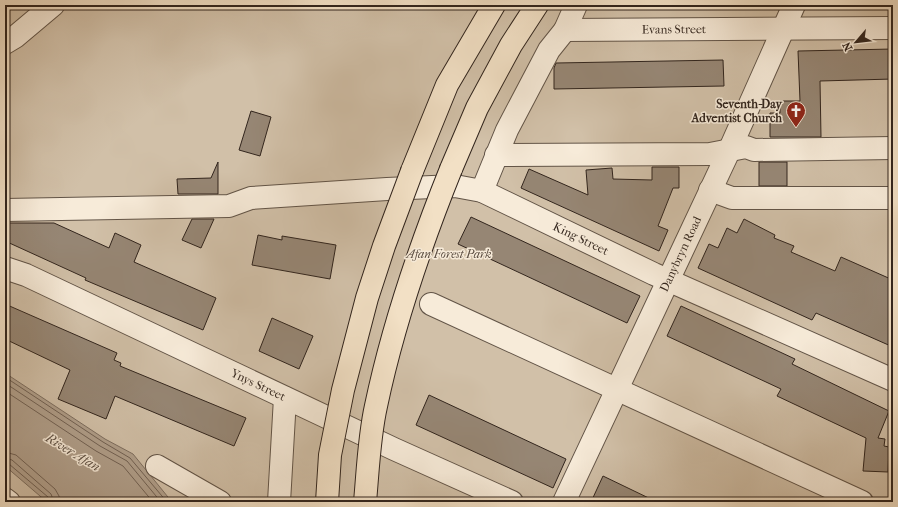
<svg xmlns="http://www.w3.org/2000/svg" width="898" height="507" font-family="'IM FELL French Canon',serif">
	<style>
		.green { fill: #d1c0a8; stroke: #827262 }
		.water { fill: #b1a08c; stroke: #7e6f60 }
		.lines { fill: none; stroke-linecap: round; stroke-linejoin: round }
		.shore { stroke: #726254; stroke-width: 1 }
		.building { fill: #968674; stroke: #32251d }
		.minor-casing { stroke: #625447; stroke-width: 24 }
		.highway-casing { stroke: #32251d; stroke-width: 24 }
		.minor { stroke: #f7ebd9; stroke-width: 22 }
		.highway { stroke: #f2e0c5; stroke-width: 22 }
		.highway-bridge-casing { stroke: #32251d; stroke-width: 24; stroke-linecap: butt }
		.highway-bridge { stroke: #f2e0c5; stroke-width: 22 }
		.labels { text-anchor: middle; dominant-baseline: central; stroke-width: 3; stroke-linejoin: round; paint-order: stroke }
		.street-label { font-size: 12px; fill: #32251d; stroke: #f7ebd9 }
		.poi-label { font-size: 12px; font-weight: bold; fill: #32251d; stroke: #f7ebd9; text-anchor: end }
		.park-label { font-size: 12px; font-style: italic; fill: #5a4c40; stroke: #f7ebd9 }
		.water-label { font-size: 13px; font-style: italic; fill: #5e5044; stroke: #f7ebd9 }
	</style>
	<rect width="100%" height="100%" fill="#f2e0c5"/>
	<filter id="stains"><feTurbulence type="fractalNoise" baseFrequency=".005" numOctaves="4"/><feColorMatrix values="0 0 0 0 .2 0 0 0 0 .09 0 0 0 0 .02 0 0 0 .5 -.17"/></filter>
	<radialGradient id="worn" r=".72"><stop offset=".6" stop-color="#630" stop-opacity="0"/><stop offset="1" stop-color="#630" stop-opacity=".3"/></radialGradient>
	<rect class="green" x="5" y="5" width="888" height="497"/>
	<polygon class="water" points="5,373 105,439 133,454 172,502 47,502 5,466"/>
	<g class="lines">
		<g class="shore">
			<polyline points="5,377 103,442 130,458 167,502"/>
			<polyline points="5,383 100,446 127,461 161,502"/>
			<polyline points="5,391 96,451 123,466 153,502"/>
			<polyline points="5,452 16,455 55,489 59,496 60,502"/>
			<polyline points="5,458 12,460 51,494 54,502"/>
			<polyline points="5,463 9,464 48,497 49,502"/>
		</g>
	</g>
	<g class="building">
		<polygon points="893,49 893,79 820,81 821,137 770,137 770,113 780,113 780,101 800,101 798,51"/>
		<polygon points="723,60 724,86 554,89 554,68 556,63"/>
		<polygon points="251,111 271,117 260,156 239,150"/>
		<polygon points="218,162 218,194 178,194 177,179 211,178"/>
		<rect x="759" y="162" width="28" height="24"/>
		<polygon points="652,167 679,167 679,188 673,188 658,226 668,230 659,251 521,188 529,169 588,195 586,170 612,168 613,179 652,180"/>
		<polygon points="471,217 640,296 627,323 458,244"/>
		<polygon points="192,219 214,219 201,248 182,240"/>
		<polygon points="744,219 775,235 774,238 794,246 791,252 835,271 841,257 893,280 893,347 816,313 812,320 698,268 709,244 718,248 727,228 737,233"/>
		<polygon points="5,223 54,223 109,248 115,233 141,245 134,262 216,298 203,330 85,280 86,278 5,241"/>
		<polygon points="258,235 282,240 282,236 336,245 330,279 252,265"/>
		<polygon points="5,304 117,353 114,360 121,363 120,366 246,418 234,446 115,396 106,419 58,399 70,370 5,339"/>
		<polygon points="681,306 795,359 792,364 889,411 878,438 885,439 884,446 889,447 888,472 863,471 866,438 777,396 781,389 667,336"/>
		<polygon points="272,318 313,336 299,369 259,351"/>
		<polygon points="429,395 566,459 553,488 416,425"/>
		<polygon points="603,476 657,502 591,502"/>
	</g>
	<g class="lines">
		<defs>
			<g id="minor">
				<path id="s1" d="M565 30 893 28"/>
				<polyline points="5,43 15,37 53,5"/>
				<polyline points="496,155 710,154 746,147 754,150 893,148"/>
				<polyline points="710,190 732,198 893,198"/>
				<polyline points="482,191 507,130 549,50 565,30 576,5"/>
				<path id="s2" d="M5 210 229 206 251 198 387 189 455 186 482 191 654 274 893 380"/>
				<path id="s3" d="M5 268 26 275 394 449 512 502"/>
				<polyline points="431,304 862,502"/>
				<polyline points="157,466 220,502"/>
				<polyline points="5,499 9,502"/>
				<polyline points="279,502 285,398"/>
				<path id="s4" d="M564 502 729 151 794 5"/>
			</g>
			<g id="highway">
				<polyline points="451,169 477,108 511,45 537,5"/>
				<polyline points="412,171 447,85 494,5"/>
			</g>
		</defs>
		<use href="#minor" class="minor-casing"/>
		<use href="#highway" class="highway-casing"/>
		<use href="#minor" class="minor"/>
		<use href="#highway" class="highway"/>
		<defs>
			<g id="highway-bridge">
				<polyline points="327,502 330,455 343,390 367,298 384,246 412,171"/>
				<path d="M365 502C368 470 369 437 376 406 393 325 420 246 451 169"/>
			</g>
		</defs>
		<use href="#highway-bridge" class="highway-bridge-casing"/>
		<use href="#highway-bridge" class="highway-bridge"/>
	</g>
	<defs>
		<symbol id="church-pin" viewBox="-11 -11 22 30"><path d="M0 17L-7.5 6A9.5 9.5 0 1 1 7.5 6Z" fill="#8f2418" stroke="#f7ebd9"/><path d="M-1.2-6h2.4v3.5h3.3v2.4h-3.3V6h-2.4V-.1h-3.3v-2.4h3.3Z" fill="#fff"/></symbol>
	</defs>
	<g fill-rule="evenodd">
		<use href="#church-pin" x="785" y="100" width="22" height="30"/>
	</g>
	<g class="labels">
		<g class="street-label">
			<text stroke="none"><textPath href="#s1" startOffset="109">Evans Street</textPath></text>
			<text stroke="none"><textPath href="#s2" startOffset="589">King Street</textPath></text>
			<text stroke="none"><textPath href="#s4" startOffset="274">Danybryn Road</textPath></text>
			<text stroke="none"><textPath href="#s3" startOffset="279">Ynys Street</textPath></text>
		</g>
		<g class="poi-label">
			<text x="782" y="104">Seventh-Day<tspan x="782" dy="14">Adventist Church</tspan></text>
		</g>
		<g class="park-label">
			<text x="449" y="254">Afan Forest Park</text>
		</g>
		<g class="water-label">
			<text transform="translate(73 452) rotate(31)">River Afan</text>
		</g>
	</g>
	<rect width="898" height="507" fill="none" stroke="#f2e0c5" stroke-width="20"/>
	<rect x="6" y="6" width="886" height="495" fill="none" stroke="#32251d" stroke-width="2"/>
	<rect x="10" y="10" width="878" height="487" fill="none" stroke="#32251d"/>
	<g transform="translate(856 42) rotate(242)" stroke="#f7ebd9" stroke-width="3" paint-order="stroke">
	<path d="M0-3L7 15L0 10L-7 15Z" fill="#32251d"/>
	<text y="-6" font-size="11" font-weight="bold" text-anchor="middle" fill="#32251d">N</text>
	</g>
	<rect width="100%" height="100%" filter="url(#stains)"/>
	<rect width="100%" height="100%" fill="url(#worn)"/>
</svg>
